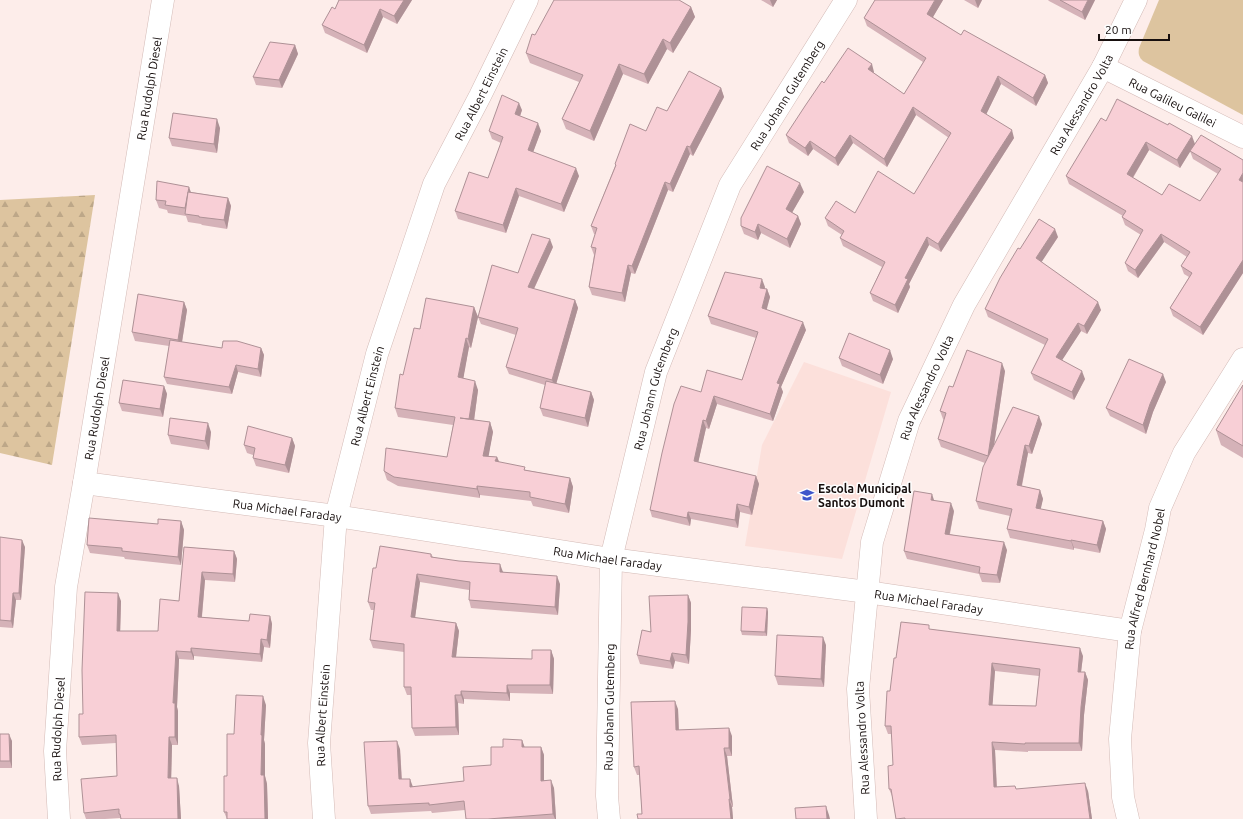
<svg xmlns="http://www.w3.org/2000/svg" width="1243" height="819" font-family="Ubuntu,sans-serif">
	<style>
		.built { fill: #fce0db }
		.forest { fill: url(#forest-firs) }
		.park { fill: #ddc49f }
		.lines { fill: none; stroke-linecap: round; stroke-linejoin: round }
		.minor-casing { stroke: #d3bab6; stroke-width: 23 }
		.minor { stroke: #fff; stroke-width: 22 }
		.wall { fill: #d5b2b8; fill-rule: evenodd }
		.shaded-wall { fill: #ae9196 }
		.building { fill: #f8cfd6; stroke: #ae9196; fill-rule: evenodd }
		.labels { text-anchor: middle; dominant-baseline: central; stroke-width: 3; stroke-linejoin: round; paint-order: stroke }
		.street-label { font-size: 12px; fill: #170f0e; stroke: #fefefe }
		.poi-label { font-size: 12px; font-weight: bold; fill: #170f0e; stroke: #fefefe; text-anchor: start }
	</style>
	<defs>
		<pattern id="forest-firs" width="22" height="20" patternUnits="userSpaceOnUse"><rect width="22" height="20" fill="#ddc49f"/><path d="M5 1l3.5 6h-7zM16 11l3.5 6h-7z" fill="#bda788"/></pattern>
	</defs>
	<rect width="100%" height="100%" fill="#fdedea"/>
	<polygon class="built" points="804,362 891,392 842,559 745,546 762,445"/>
	<polygon class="forest" points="95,195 52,465 0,453 0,200"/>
	<path class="park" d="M1159 0H1243V115L1143 61C1139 57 1138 54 1139 48Z"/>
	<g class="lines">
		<defs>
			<g id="minor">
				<path id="s1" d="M1103 67 1243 137"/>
				<path id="s2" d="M84 483 336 516 611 559 867 592 1130 631"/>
				<path id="s3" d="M59 819 55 751 66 587 84 483 163 0"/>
				<path id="s4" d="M324 819 319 743 336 516 377 354 434 184 480 96 527 0"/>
				<path id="s5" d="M609 819 607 796 611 559 656 372 730 185 846 0"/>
				<path id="s6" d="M866 819 858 689 872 542 909 421 964 305 1103 67 1136 0"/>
				<path id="s7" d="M1128 819 1123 797 1120 739 1130 631 1156 530 1160 508 1184 453 1243 359"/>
			</g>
		</defs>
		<use href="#minor" class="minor-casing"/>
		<use href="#minor" class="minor"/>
	</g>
	<g class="wall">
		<polygon points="339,0 412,0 397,24 383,17 367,53 325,33 322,25 335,9"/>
		<polygon points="761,0 777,0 773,7"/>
		<polygon points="943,0 933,17 961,35 1045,75 1048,83 1036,106 1001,84 986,114 1014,138 941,252 929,245 909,284 910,287 898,313 873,301 870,293 882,267 843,246 840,238 842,235 828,226 825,218 855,213 914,194 949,138 916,115 887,167 853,143 838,166 813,149 808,156 789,143 786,135 824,83 874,72 874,73 904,94 923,62 867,26 864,18"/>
		<polygon points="964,0 982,0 978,8"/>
		<polygon points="1048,0 1095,0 1085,20 1049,1"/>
		<polygon points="691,7 695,17 673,53 667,49 648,84 623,74 594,141 566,129 562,119 579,82 530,63 526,53 535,35"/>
		<polygon points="295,45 298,54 282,88 256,85 253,77"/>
		<polygon points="721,88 724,97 693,156 690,154 673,192 668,190 635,274 631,273 625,302 592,295 589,287 594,255 591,247 595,234 594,234 591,226 615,166 615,164 667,111"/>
		<polygon points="522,110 520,116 541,131 533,152 579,176 564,212 519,196 506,233 458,219 455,211 488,178 501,143 492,139 489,131"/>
		<path d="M1106 121 1195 144 1243 160V273L1203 335 1173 316 1170 308 1189 277 1184 274 1181 266 1187 257 1164 242 1138 278 1128 271 1125 263 1141 235 1125 225 1122 217 1123 216 1069 184 1066 176ZM1149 150 1180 168 1190 151 1193 159 1218 174 1200 201 1162 195 1133 178Z"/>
		<polygon points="220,128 217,153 172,146 169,138"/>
		<polygon points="191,192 228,198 231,206 227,229 202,225 201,224 188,222 186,216 168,213 167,210 159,208 156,200"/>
		<polygon points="804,192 792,212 798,216 801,224 790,248 761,233 758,240 744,234 741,226"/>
		<polygon points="1058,237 1041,262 1101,310 1087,334 1081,331 1062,360 1085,379 1074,400 1034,380 1031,373 1045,345 988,317 985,309 1020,249"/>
		<polygon points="553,247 534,289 575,300 578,308 556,384 591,392 594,400 588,427 543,416 540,408 545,385 509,374 506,367 516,335 481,324 478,317 518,273"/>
		<polygon points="765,287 765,289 767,289 770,297 766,309 806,330 781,387 783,392 773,421 717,404 709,429 706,428 698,462 756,476 759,484 752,515 740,512 738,528 691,519 690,526 652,517 650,510 701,392 742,380 756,338 711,324 708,316"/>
		<polygon points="184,302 187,310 182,342 222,348 261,348 264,355 261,377 238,372 232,394 167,384 164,377 169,346 135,341 132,332"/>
		<polygon points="474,307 478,317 471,348 469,347 463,378 478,390 474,420 490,422 493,432 488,456 497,457 499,462 526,470 570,478 573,487 569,513 533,506 531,501 480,495 480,498 398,486 387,480 384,471 447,457 453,425 398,417 395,408 403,375"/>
		<polygon points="839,358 893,359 883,384 842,366"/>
		<polygon points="1005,371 994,446 1042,424 1032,454 1028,453 1022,486 1040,490 1043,499 1040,509 1103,521 1106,529 1100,553 1074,548 1074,550 1010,538 1007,529 1010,516 979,509 976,501 985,463 941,447 938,439 944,420 943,419 940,411 953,387"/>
		<polygon points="1166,382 1153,412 1146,434 1110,416 1106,408"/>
		<polygon points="1243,385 1243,458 1221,445 1216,430"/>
		<polygon points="164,386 167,394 163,417 122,411 119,403"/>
		<polygon points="211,432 209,450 171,444 168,435"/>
		<polygon points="292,438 295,446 289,473 256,466 253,458 253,455 247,453 244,445"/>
		<polygon points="954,511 950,534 1007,550 1000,583 982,582 979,574 907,559 904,551"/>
		<polygon points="181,521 184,530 181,565 125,559 124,557 90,553 87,545 158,524"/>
		<polygon points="0,537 25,547 21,600 16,600 13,628 0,627"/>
		<polygon points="184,547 234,551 237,559 235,582 205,580 202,617 249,621 270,616 272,624 270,648 264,647 262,662 194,656 194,660 179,659 177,707 178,711 178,745 172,745 171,778 179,786 181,819 121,819 120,818 105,819 86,819 84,813 117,776 116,743 82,745 79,737 83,714 121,601 120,631 158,631 179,601"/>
		<polygon points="431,554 433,557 560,584 558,615 471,608 469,600 469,590 420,582 415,618 456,623 459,631 456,657 532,659 551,650 554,659 553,694 510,693 510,701 464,699 464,704 458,703 459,735 415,736 412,728 411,695 407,695 404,687 404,652 373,648 370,640 374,610 371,610 368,602 376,568"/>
		<polygon points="688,595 691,603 691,630 689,664 675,661 673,669 640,664 637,655 651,632"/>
		<polygon points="767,608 768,612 767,636 742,635 741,631"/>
		<path d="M931 629 1083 656 1081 672H1085L1088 680 1084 715 1082 751H1028V752L995 750 997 787 1016 789 1088 791 1092 819H896L892 796 889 789 893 765 892 734H888L885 726 890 691 896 658ZM995 671 1039 676 1036 706 992 705Z"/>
		<polygon points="826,645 824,687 778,685 775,676"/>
		<polygon points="266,705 264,740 265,744 265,776 267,784 268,819 227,819 224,812 227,776 234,734"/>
		<polygon points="678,709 679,730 732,736 732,756 727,756 733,807 732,807 733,819 638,819 642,814 639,775 637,775 634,767"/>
		<polygon points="0,734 12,741 12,768 0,768"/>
		<polygon points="522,740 524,747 541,747 544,755 544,780 554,788 556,819 466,819 465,810 432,813 431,811 371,814 368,806 400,749 402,779 413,787 464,781 491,765 503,747"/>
	</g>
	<g class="shaded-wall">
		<polygon points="404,0 412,0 397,24 394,16"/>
		<polygon points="770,0 777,0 773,7"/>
		<polygon points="935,0 943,0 930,22 927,14"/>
		<polygon points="975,0 982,0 978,8"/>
		<polygon points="1088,0 1095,0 1085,20 1082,12"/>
		<polygon points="691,7 695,17 673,53 670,43"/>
		<polygon points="380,9 383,17 367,53 364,45"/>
		<polygon points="663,39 667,49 648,84 644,74"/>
		<polygon points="295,45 298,54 282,88 279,80"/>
		<polygon points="619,64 623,74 594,141 590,131"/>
		<polygon points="872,64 874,72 871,77 868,69"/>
		<polygon points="1045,75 1048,83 1036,106 1033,98"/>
		<polygon points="998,76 1001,84 984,119 981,111"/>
		<polygon points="721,88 724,97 693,156 690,147"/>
		<polygon points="519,103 522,110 518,122 515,114"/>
		<polygon points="913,107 916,115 887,167 884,159"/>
		<polygon points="217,119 220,128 217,153 214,144"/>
		<polygon points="538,123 541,131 531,158 528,150"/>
		<polygon points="1012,130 1014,138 941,252 938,244"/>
		<polygon points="850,135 853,143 838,166 835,158"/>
		<polygon points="1192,136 1195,144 1180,168 1177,160"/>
		<polygon points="810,141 813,149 808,156 805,148"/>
		<polygon points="1146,142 1149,150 1130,182 1127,174"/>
		<polygon points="687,146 690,154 673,192 670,184"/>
		<polygon points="576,168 579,176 564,212 561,204"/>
		<polygon points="1243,173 1243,186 1239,180"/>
		<polygon points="665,182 668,190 635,274 632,266"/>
		<polygon points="800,183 804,192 789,218 786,209"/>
		<polygon points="189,187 192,195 187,214 185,208"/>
		<polygon points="516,188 519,196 506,233 503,225"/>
		<polygon points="228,198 231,206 227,229 224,220"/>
		<polygon points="798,216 801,224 790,248 787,239"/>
		<polygon points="758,224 761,233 758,240 755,232"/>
		<polygon points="1055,229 1058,237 1039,266 1036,258"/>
		<polygon points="1161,234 1164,242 1138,278 1135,270"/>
		<polygon points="927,237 929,245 909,284 910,287 898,313 895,305 905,278"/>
		<polygon points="550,239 553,247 531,295 528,287"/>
		<polygon points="1243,260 1243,273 1203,335 1200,327"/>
		<polygon points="628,265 631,273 625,302 622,293"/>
		<polygon points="762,279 765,287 763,296 760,288"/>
		<polygon points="767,289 770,297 765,316 762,308"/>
		<polygon points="575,300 578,308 555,388 552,380"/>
		<polygon points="184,302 187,310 181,348 178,340"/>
		<polygon points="1098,302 1101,310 1087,334 1084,326"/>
		<polygon points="474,307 478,317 471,348 468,339"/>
		<polygon points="803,322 806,330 781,387 783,392 773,421 770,414 777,383"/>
		<polygon points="1078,323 1081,331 1059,365 1056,357"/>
		<polygon points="466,338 469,347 462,386 458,377"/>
		<polygon points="261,348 264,355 261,377 258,369"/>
		<polygon points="890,350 893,359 883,384 880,375"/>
		<polygon points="1002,363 1005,371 991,465 988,456"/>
		<polygon points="236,365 238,372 232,394 229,387"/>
		<polygon points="1082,371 1085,379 1074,400 1072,392"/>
		<polygon points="1163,374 1166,382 1153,412 1146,434 1143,425 1150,404"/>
		<polygon points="475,381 478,390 473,428 469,419"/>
		<polygon points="164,386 167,394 163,417 160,409"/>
		<polygon points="591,392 594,400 588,427 585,418"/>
		<polygon points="714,396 717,404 709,429 706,421"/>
		<polygon points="1039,416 1042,424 1032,454 1029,446"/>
		<polygon points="703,420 706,428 697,468 694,461"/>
		<polygon points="490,422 493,432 487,465 483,456"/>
		<polygon points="208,423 211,432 209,450 205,441"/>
		<polygon points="292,438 295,446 289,473 285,465"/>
		<polygon points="1025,445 1028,453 1020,494 1017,485"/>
		<polygon points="497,457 501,466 495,461"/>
		<polygon points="756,476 759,484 752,515 749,507"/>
		<polygon points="570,478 573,487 569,513 565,504"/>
		<polygon points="477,486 480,495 480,498 477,489"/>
		<polygon points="1040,490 1043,499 1039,517 1036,508"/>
		<polygon points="932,494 935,503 931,500"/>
		<polygon points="951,503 954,511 948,542 945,534"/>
		<polygon points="737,504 740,512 738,528 735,520"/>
		<polygon points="688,512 691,519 690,526 687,518"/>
		<polygon points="181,521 184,530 181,565 178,557"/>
		<polygon points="1103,521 1106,529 1100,553 1097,545"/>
		<polygon points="22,540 25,547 21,600 19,593"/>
		<polygon points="1071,540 1074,548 1074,550 1071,541"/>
		<polygon points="1004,542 1007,550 1000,583 997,575"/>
		<polygon points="234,551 237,559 235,582 233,574"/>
		<polygon points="500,564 503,572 500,572"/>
		<polygon points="202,572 205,580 201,625 198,617"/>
		<polygon points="417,574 420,582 414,625 411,617"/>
		<polygon points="557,576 560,584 558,615 555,607"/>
		<polygon points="13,593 16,600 13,628 11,621"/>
		<polygon points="118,593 121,601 120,639 117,631"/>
		<polygon points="688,595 691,603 691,630 689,664 686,655"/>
		<polygon points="767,608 768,612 767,636 765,632"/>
		<polygon points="270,616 272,624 270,648 267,640"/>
		<polygon points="456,623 459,631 455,665 452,657"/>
		<polygon points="823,637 826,645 824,687 821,679"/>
		<polygon points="261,639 264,647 262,662 260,654"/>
		<polygon points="191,648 194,656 194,660 191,652"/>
		<polygon points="1080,648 1083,656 1080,680 1078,672"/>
		<polygon points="551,650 554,659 553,694 550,685"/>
		<polygon points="176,651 179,659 177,707 178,711 178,745 175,737 173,703"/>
		<polygon points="672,653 675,661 673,669 670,661"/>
		<polygon points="992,663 995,671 992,713 989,705"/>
		<polygon points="1085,672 1088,680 1084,715 1082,751 1079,743 1081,707"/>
		<polygon points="507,685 510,693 510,701 507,693"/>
		<polygon points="461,691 464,699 464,704 461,695"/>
		<polygon points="455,695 458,703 459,735 456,727"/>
		<polygon points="263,696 266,705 264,740 265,744 265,776 267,784 268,819 265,819 261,775 261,735"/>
		<polygon points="675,701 678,709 679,738 676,730"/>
		<polygon points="729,728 732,736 732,756 729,748"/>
		<polygon points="9,734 12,741 12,768 10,761"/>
		<polygon points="169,737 172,745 171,786 168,778"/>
		<polygon points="522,740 525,748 522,747"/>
		<polygon points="397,741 400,749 402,788 399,779"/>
		<polygon points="992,742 995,750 997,795 994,787"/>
		<polygon points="541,747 544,755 544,789 541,781"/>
		<polygon points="724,748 727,756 733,807 730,799"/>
		<polygon points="177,778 179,786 181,819 178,819"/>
		<polygon points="410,779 413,787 410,787"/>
		<polygon points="551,780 554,788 556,819 555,819 553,814"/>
		<polygon points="1085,783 1088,791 1092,819 1090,819"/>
		<polygon points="729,799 732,807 733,819 731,819"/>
		<polygon points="826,806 829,815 830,819 827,819"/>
	</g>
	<g class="building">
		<polygon points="339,0 404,0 394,16 380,9 364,45 322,25 332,7 335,9"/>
		<polygon points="554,0 679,0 691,7 670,43 663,39 644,74 619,64 590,131 562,119 583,75 526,53 532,34 535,35"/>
		<polygon points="875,0 935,0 927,14 961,35 964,30 1045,75 1033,98 998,76 981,111 1012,130 938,244 927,237 905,278 908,279 895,305 870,293 885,262 840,238 844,231 825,218 836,201 855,213 878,171 914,194 951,133 913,107 884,159 850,135 835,158 810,141 805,148 786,135 805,106 822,81 824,83 848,48 872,64 868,69 904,94 926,58 864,18"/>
		<polygon points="1060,0 1088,0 1082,12"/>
		<polygon points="270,42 295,45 279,80 253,77"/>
		<polygon points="689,71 721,88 690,147 687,146 670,184 665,182 632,266 628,265 622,293 589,287 596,248 591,247 597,228 591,226 616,165 615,164 630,124 646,131 657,107 667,111"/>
		<polygon points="502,95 519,103 515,114 538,123 528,150 576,168 561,204 516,188 503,225 455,211 469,172 488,178 503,137 489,131"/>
		<polygon points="1117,99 1168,125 1169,123 1192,136 1177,160 1146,142 1127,174 1162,195 1169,184 1200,201 1221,169 1190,151 1201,135 1243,160 1243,173 1239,180 1243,182 1243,260 1200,327 1170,308 1192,273 1181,266 1190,252 1161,234 1135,270 1125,263 1143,230 1122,217 1126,211 1066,176 1101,118 1106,121"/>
		<polygon points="173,113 217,119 214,144 169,138"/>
		<polygon points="767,166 800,183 786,209 798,216 787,239 758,224 755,232 741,226 741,218"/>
		<polygon points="157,181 189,187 185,208 165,205 166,201 156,200"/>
		<polygon points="188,192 228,198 224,220 199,217 199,216 185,214"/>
		<polygon points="1039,219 1055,229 1036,258 1098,302 1084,326 1078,323 1056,357 1082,371 1072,392 1031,373 1048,339 985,309 1000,278 1018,248 1020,249"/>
		<polygon points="532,234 550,239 528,287 575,300 552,380 506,367 518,328 478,317 492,265 518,273"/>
		<polygon points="725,272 762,279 760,288 767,289 762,308 803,322 777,383 780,384 770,414 714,396 706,421 703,420 694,461 756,476 749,507 737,504 735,520 688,512 687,518 650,510 662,453 674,404 681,386 701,392 707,370 742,380 758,332 708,316"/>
		<polygon points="138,294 184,302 178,340 132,332"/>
		<polygon points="426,298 474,307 468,339 466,338 458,377 475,381 469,419 460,418 490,422 483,456 497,457 495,461 525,467 524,470 570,478 565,504 530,497 530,492 477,486 477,489 394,477 384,471 386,448 447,457 455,417 395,408 400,374 403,375 414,328 420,329"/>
		<polygon points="849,333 890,350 880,375 839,358"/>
		<polygon points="170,340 222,348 223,341 237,341 261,348 258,369 236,365 229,387 164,377"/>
		<polygon points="967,350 1002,363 988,456 938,439 946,413 940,411 949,386 953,387"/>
		<polygon points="1129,359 1163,374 1150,404 1143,425 1106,408"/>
		<polygon points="123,380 164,386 160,409 119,403"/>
		<polygon points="546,381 591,392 585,418 540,408"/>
		<polygon points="1243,385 1243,446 1216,430"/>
		<polygon points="1013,407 1039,416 1029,446 1025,445 1017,485 1040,490 1036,508 1103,521 1097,545 1071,540 1071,541 1007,529 1012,509 976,501 983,467"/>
		<polygon points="170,418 208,423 205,441 168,435"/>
		<polygon points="248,426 292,438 285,465 253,458 255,448 244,445"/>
		<polygon points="914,491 932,494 931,500 951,503 945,534 1004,542 997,575 979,573 980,567 904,551"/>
		<polygon points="89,518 158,524 158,519 181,521 178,557 122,551 122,548 87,545"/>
		<polygon points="0,537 22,540 19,593 13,593 11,621 0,620"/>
		<polygon points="380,546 431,554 431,557 459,561 500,564 500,572 557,576 555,607 469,600 470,582 417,574 411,617 456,623 452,657 532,659 532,650 551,650 550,685 507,685 507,693 461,691 461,695 455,695 456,727 412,728 411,687 404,687 404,644 370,640 375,603 368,602 373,568 376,568"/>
		<polygon points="184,547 234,551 233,574 202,572 198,617 249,621 250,614 270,616 267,640 261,639 260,654 191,648 191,652 176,651 173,703 175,703 175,737 169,737 168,778 177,778 178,819 121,819 120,814 119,814 119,809 84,813 81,779 117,776 116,735 79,737 79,714 83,714 82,670 85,592 118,593 117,631 158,631 160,599 179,601"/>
		<polygon points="688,595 688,622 686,655 672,653 670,661 637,655 642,630 651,632 649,596"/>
		<polygon points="742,607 767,608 765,632 741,631"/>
		<path d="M901 622 929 625V629L1080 648 1078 672H1085L1081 707 1079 743H1025V744L992 742 994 787 1015 786 1016 789 1085 783 1090 819H905V818L896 819 891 789H889L888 766 893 765 891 726H885L887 691H890L894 658H896ZM992 663 1040 669 1036 706 989 705Z"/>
		<polygon points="777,635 823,637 821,679 775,676"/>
		<polygon points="236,695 263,696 261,735 262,735 261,775 264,775 265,819 227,819 227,812 224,812 224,776 227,776 227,734 234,734"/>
		<polygon points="675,701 676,730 729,728 729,748 724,748 730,799 729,799 731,819 638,819 637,814 642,814 639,766 634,767 631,702"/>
		<polygon points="0,734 9,734 10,761 0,761"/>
		<polygon points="503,739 522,740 522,747 541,747 541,781 551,780 553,814 488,819 466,819 464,801 429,805 429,803 368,806 364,742 397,741 399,779 410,779 410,787 464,781 463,767 491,765 491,747 503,747"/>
		<polygon points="826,806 827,819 796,819 795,808"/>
	</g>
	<defs>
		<symbol id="school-bare" viewBox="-9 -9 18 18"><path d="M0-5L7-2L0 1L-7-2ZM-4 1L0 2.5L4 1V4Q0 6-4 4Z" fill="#4056ca" stroke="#fefefe" stroke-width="2.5" paint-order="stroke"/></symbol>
	</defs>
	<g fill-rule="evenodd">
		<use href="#school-bare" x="797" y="485" width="20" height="20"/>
	</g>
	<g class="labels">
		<g class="street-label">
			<text stroke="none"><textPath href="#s3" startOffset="738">Rua Rudolph Diesel</textPath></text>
			<text stroke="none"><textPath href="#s4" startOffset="752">Rua Albert Einstein</textPath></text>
			<text stroke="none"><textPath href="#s5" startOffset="760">Rua Johann Gutemberg</textPath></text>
			<text stroke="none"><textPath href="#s1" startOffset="78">Rua Galileu Galilei</textPath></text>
			<text stroke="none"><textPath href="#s6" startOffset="765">Rua Alessandro Volta</textPath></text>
			<text stroke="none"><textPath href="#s6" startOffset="442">Rua Alessandro Volta</textPath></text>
			<text stroke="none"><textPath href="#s5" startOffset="436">Rua Johann Gutemberg</textPath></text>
			<text stroke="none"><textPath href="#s4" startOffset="428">Rua Albert Einstein</textPath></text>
			<text stroke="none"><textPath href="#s3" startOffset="414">Rua Rudolph Diesel</textPath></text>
			<text stroke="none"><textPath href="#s2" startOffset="205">Rua Michael Faraday</textPath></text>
			<text stroke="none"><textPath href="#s2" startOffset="529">Rua Michael Faraday</textPath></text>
			<text stroke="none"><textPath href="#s7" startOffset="243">Rua Alfred Bernhard Nobel</textPath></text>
			<text stroke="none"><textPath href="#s2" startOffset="853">Rua Michael Faraday</textPath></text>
			<text stroke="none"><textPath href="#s5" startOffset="112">Rua Johann Gutemberg</textPath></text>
			<text stroke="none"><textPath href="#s4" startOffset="104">Rua Albert Einstein</textPath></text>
			<text stroke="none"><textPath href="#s3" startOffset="90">Rua Rudolph Diesel</textPath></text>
			<text transform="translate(862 738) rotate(-93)">Rua Alessandro Volta</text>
		</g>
		<g class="poi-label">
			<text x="818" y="488">Escola Municipal<tspan x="818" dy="14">Santos Dumont</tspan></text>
		</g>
	</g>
	<path d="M1099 34v6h70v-6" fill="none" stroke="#170f0e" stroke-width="2"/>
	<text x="1105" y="34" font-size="12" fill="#170f0e" stroke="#fefefe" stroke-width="3" paint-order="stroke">20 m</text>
</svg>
